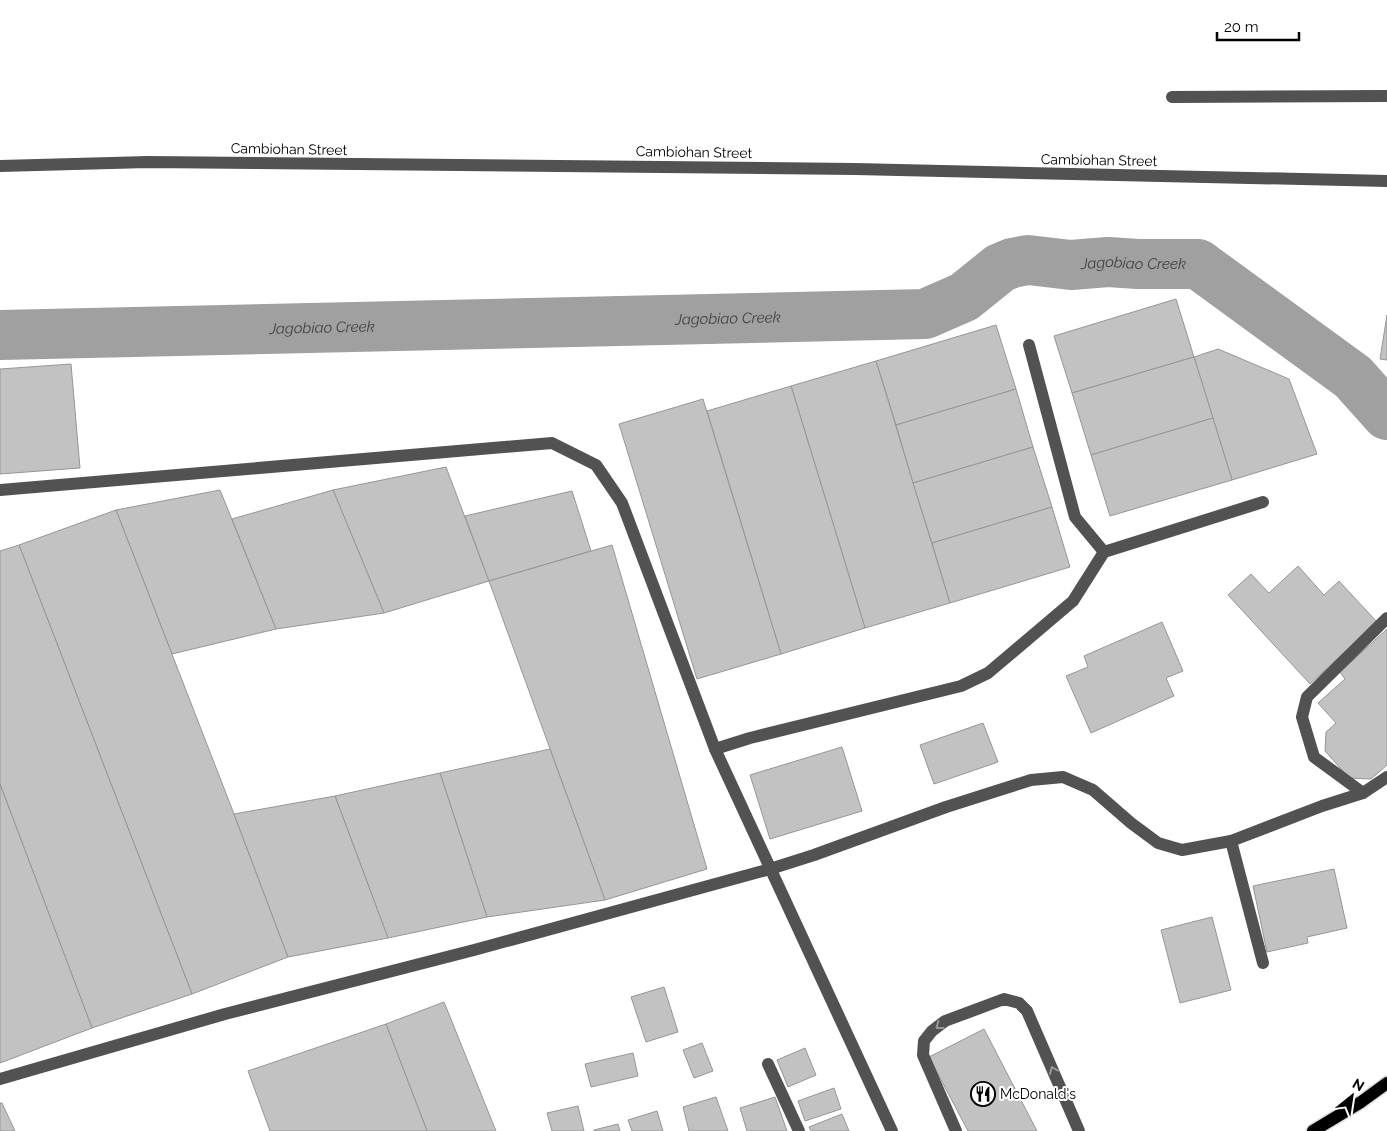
<svg xmlns="http://www.w3.org/2000/svg" width="1387" height="1131" font-family="Raleway,sans-serif">
	<style>
		.lines { fill: none; stroke-linecap: round; stroke-linejoin: round }
		.river { stroke: #a0a0a0; stroke-width: 50 }
		.building { fill: #c2c2c2; stroke: #969696 }
		.major-casing { stroke: #dbdbdb; stroke-width: 15 }
		.minor { stroke: #525252; stroke-width: 12 }
		.major { stroke: #000; stroke-width: 12 }
		.oneway { stroke: #979797 }
		.labels { text-anchor: middle; dominant-baseline: central; stroke-width: 4; stroke-linejoin: round; paint-order: stroke }
		.street-label { font-size: 14px; fill: #000; stroke: #fff }
		.poi-label { font-size: 14px; fill: #000; stroke: #fff; text-anchor: start }
		.water-label { font-size: 15px; font-style: italic; fill: #414141; stroke: #fff }
	</style>
	<rect width="100%" height="100%" fill="#fff"/>
	<g class="lines">
		<path class="river" id="s1" d="M0 335 925 314 964 297 1000 268 1012 263 1028 260 1071 265 1108 262 1138 264H1198L1353 377 1387 415"/>
	</g>
	<g class="building">
		<polygon points="1176,299 1194,357 1072,393 1054,336"/>
		<polygon points="1387,315 1387,360 1380,359"/>
		<polygon points="996,325 1016,389 896,425 876,361"/>
		<polygon points="1218,349 1289,379 1317,454 1232,480 1194,357"/>
		<polygon points="1194,357 1213,418 1091,455 1072,393"/>
		<polygon points="876,361 950,603 865,628 791,386"/>
		<polygon points="71,364 80,468 0,474 0,369"/>
		<polygon points="791,386 865,628 781,654 707,411"/>
		<polygon points="1016,389 1033,447 913,483 896,425"/>
		<polygon points="703,399 781,654 697,679 619,424"/>
		<polygon points="1213,418 1232,480 1110,516 1091,455"/>
		<polygon points="1033,447 1052,507 932,543 913,483"/>
		<polygon points="446,467 489,581 384,613 333,490"/>
		<polygon points="220,490 276,629 172,654 116,510"/>
		<polygon points="333,490 384,613 276,629 232,519"/>
		<polygon points="572,491 591,551 489,581 465,516"/>
		<polygon points="1052,507 1070,567 950,603 932,543"/>
		<polygon points="116,510 234,814 288,957 192,994 19,545"/>
		<polygon points="19,545 192,994 92,1028 0,784 0,551"/>
		<polygon points="612,545 707,869 605,900 489,581"/>
		<polygon points="1298,566 1324,595 1339,581 1377,622 1310,684 1228,595 1251,574 1269,593"/>
		<polygon points="1162,622 1183,671 1166,678 1174,696 1091,733 1066,676 1088,667 1084,656"/>
		<polygon points="1387,629 1387,765 1371,779 1349,778 1325,751 1326,732 1336,723 1318,703 1345,679 1340,672"/>
		<polygon points="983,723 998,762 934,784 920,745"/>
		<polygon points="842,747 862,811 770,839 750,775"/>
		<polygon points="550,749 605,900 487,917 440,773"/>
		<polygon points="440,773 487,917 388,938 335,796"/>
		<polygon points="0,784 92,1028 0,1063"/>
		<polygon points="335,796 388,938 288,957 234,814"/>
		<polygon points="1334,869 1347,928 1307,937 1308,943 1267,952 1253,886"/>
		<polygon points="1212,917 1231,990 1180,1003 1161,930"/>
		<polygon points="664,987 678,1032 646,1042 631,997"/>
		<polygon points="444,1002 496,1131 427,1131 386,1024"/>
		<polygon points="386,1024 427,1131 270,1131 248,1071"/>
		<polygon points="984,1029 1037,1131 968,1131 929,1057"/>
		<polygon points="702,1043 713,1071 694,1078 683,1050"/>
		<polygon points="805,1048 816,1075 788,1087 777,1060"/>
		<polygon points="633,1053 638,1076 591,1087 585,1064"/>
		<polygon points="834,1088 841,1109 805,1121 798,1101"/>
		<polygon points="716,1097 728,1131 689,1131 683,1107"/>
		<polygon points="775,1097 787,1131 747,1131 740,1108"/>
		<polygon points="0,1103 2,1103 15,1131 0,1131"/>
		<polygon points="578,1106 584,1131 552,1131 547,1113"/>
		<polygon points="657,1111 663,1131 632,1131 628,1120"/>
		<polygon points="842,1114 849,1131 811,1131 809,1127"/>
		<polygon points="618,1124 620,1131 594,1131 594,1130"/>
	</g>
	<g class="lines">
		<defs>
			<polyline id="major" points="1313,1131 1361,1102 1387,1083"/>
		</defs>
		<use href="#major" class="major-casing"/>
		<g class="minor">
			<polyline points="1172,97 1387,96"/>
			<polyline points="0,166 148,162 855,169 1387,181"/>
			<polyline points="1029,345 1075,517 1104,552"/>
			<polyline points="0,490 552,443 596,465 622,503 715,749"/>
			<polyline points="1363,793 1314,757 1302,717 1307,697 1387,618"/>
			<polyline points="1231,841 1263,963"/>
			<polyline points="768,1064 799,1131"/>
			<polyline points="0,1079 225,1014 474,950 770,869 814,855 946,807 1031,780 1063,777 1093,790 1131,823 1158,843 1182,850 1231,841 1322,806 1363,793 1387,777"/>
			<polyline points="892,1131 715,749 750,738 961,686 988,673 1073,601 1104,552 1263,502"/>
			<polyline points="956,1131 923,1055 924,1041 932,1031 945,1021 1004,999 1019,1003 1027,1011 1079,1131"/>
		</g>
		<use href="#major" class="major"/>
	</g>
	<defs><path id="oneway-chevron" d="M-2-3.5L2.5 0L-2 3.5" fill="none" stroke-width="1.6" stroke-linecap="round" stroke-linejoin="round" transform="scale(1.25)"/></defs>
	<g class="oneway">
		<use href="#oneway-chevron" transform="translate(939 1026) rotate(143)"/>
		<use href="#oneway-chevron" transform="translate(1053 1070) rotate(-113)"/>
	</g>
	<defs>
		<symbol id="restaurant-ring" viewBox="-11 -11 22 22"><circle r="9.5" fill="#fff" stroke="#000" stroke-width="1.5"/><path d="M-5-6h1v4h1v-4h1v4h1v-4h1v5L-1.5 .5V6h-2V.5L-5-1ZM5-6V6H3V1.5H1.5Q1.5-4 5-6Z" fill="#000"/></symbol>
	</defs>
	<g fill-rule="evenodd">
		<use href="#restaurant-ring" x="969" y="1080" width="28" height="28"/>
	</g>
	<g class="labels">
		<g class="street-label">
			<text transform="translate(289 149) rotate(1)">Cambiohan Street</text>
			<text transform="translate(694 152) rotate(1)">Cambiohan Street</text>
			<text transform="translate(1099 160) rotate(1)">Cambiohan Street</text>
		</g>
		<g class="poi-label">
			<text x="1000" y="1094">McDonald's</text>
		</g>
		<g class="water-label">
			<text stroke="none"><textPath href="#s1" startOffset="1149">Jagobiao Creek</textPath></text>
			<text stroke="none"><textPath href="#s1" startOffset="728">Jagobiao Creek</textPath></text>
			<text stroke="none"><textPath href="#s1" startOffset="322">Jagobiao Creek</textPath></text>
		</g>
	</g>
	<g transform="translate(1352 1096) rotate(30)" stroke="#ffffff" stroke-width="4" paint-order="stroke">
	<path d="M0-4L9 19L0 12L-9 19Z" fill="#000000"/>
	<text y="-8" font-size="14" font-weight="bold" text-anchor="middle" fill="#000000">N</text>
	</g>
	<path d="M1217 32v8h82v-8" fill="none" stroke="#000000" stroke-width="2.5"/>
	<text x="1224" y="32" font-size="15" fill="#000000" stroke="#ffffff" stroke-width="4" paint-order="stroke">20 m</text>
</svg>
